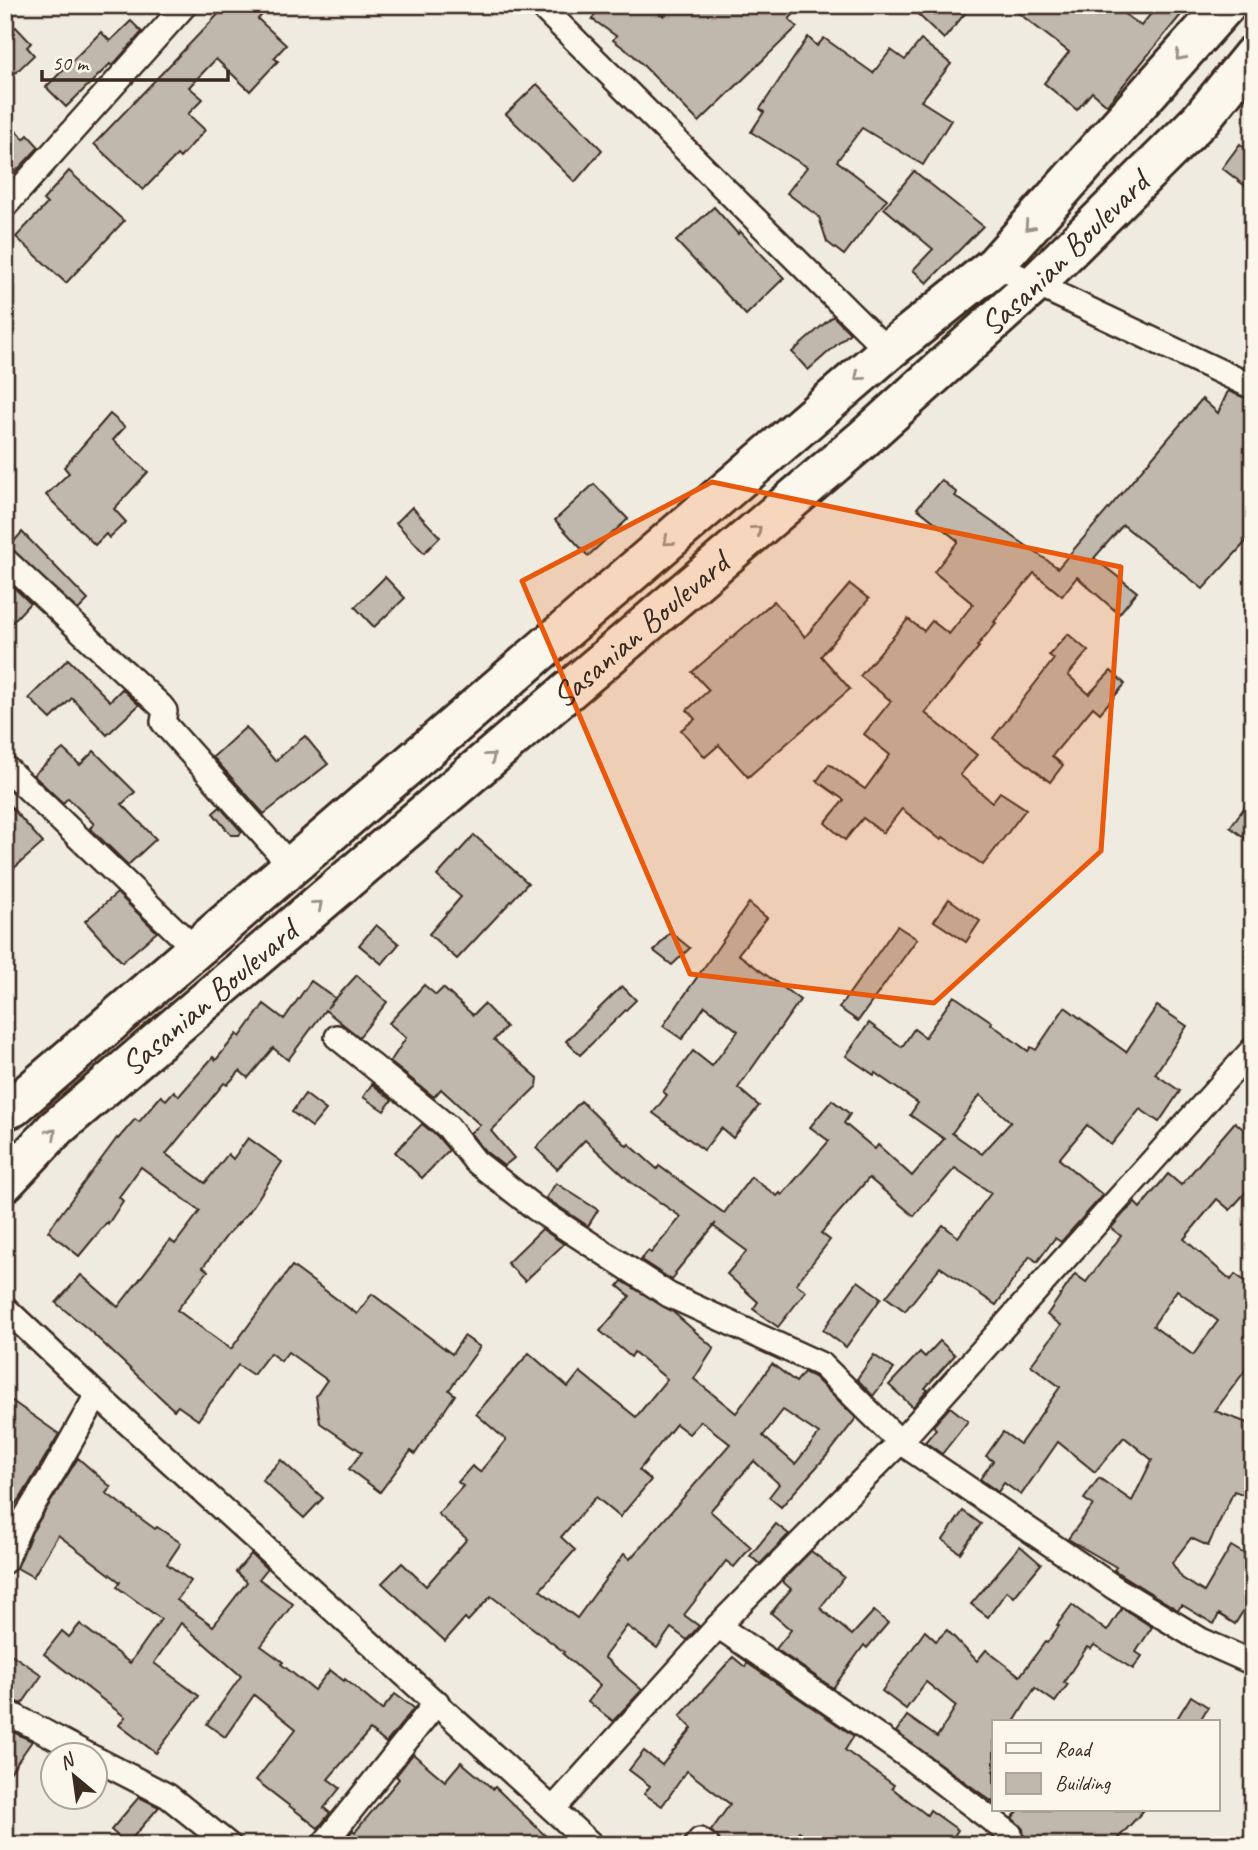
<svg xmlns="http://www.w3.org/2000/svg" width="1258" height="1850" font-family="Caveat,sans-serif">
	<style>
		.building { fill: #c0b8ad; stroke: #3b2a1e; stroke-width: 2; fill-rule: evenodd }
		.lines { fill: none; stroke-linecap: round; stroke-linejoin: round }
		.street-casing { stroke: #3b2a1e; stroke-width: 28 }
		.highway-casing { stroke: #3b2a1e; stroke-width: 44 }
		.street { stroke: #fbf7ec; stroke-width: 23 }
		.highway { stroke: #fbf7ec; stroke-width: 38 }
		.oneway { stroke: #9b9085 }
		.marked { fill: #e8590c; fill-opacity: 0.2; stroke: #e8590c; stroke-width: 5; stroke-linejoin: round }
		.labels { text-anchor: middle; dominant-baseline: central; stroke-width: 5; stroke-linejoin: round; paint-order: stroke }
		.street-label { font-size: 33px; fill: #3b2a1e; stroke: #fbf7ec }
	</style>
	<rect width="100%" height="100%" fill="#f0ebe0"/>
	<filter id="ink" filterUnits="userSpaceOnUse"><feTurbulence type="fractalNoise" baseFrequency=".0143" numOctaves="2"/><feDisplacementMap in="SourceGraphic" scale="14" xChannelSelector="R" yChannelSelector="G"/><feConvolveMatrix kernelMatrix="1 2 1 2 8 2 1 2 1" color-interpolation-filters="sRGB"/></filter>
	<g filter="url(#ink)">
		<g class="building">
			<polygon points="227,5 271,5 258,19 286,45 274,58 278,61 250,91 216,59 189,87 203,99 188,114 205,130 180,158 177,155 143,190 94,144"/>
			<polygon points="601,5 649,5 664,16 672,5 803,5 789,19 797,27 699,122 633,55 613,40 616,36 592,19"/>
			<polygon points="908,5 972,5 944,39"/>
			<polygon points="1008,5 1112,5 1141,26 1158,5 1189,5 1107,105 1092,92 1077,110 1044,83 1069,52"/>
			<polygon points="131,21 142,32 112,66 110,64 66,107 46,87 101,32 110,41"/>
			<polygon points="5,25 11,31 16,27 31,43 27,47 34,55 5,83"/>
			<polygon points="808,37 817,46 824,38 873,73 891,50 905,60 921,40 951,64 921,101 951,120 923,165 862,128 837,161 887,199 844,255 827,242 819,217 787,193 807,167 751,132 764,112 760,109"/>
			<polygon points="537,84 602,150 575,182 506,114"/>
			<polygon points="5,120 24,139 28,135 39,147 5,183"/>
			<polygon points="1240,144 1253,154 1253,192 1222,168"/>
			<polygon points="69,171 124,221 66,283 16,237 47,204 43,200"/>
			<polygon points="914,171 983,226 927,283 913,270 933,249 884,208"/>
			<polygon points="714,207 738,234 740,231 784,278 746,315 676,241"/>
			<polygon points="833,316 850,333 808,370 792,352"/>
			<polygon points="1228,391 1253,401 1253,534 1203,589 1123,525 1094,558 1137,592 1119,614 1077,577 1062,596 1034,573 994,622 996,623 977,646 979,647 925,713 977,755 960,775 992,802 1000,792 1026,809 983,865 943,837 941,840 902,809 883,833 863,818 845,840 825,823 844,800 817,781 829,764 865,789 890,755 864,734 891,701 860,676 908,619 924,631 932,621 949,634 973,604 934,572 958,541 917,508 941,480 957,493 955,496 1058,568 1202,399 1218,413"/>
			<polygon points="110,414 125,427 113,440 148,472 114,509 126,522 109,538 106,534 95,545 46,495 69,473 64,467"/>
			<polygon points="594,484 628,519 588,556 555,520"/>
			<polygon points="412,507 440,537 424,553 396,523"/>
			<polygon points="22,532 88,600 78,610 9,547"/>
			<polygon points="385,577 405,598 374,627 355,607"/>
			<polygon points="5,579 30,603 5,630"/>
			<polygon points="850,584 869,599 821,656 850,689 748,777 719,745 705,757 681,730 695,719 687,710 709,690 692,672 774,601 805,637"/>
			<polygon points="1068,634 1088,651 1068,675 1089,694 1111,671 1125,684 1100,713 1093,707 1052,756 1063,765 1050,782 993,738 1054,659 1049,655"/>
			<polygon points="68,659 110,701 122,689 139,705 107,735 72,698 51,719 29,698"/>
			<polygon points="246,727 275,761 305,736 328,764 264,814 213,757"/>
			<polygon points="63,749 80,765 94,751 135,792 122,804 156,839 128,865 90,828 94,824 68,798 63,803 33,775"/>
			<polygon points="1253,796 1253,844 1230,827"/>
			<polygon points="5,800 43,843 5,876"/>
			<polygon points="220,807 242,832 239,835 231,835 213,813"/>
			<polygon points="474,835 528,883 457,959 429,934 461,897 437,876"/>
			<polygon points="117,893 157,932 122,962 85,921"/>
			<polygon points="949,899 980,921 966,942 934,921"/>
			<polygon points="749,903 767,918 738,954 800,1000 738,1088 759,1106 733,1138 721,1128 704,1150 653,1113 667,1095 663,1092 693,1051 712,1066 738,1031 705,1006 682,1039 663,1026"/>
			<polygon points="376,925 399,944 382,964 359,945"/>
			<polygon points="897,926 917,939 858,1021 839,1008"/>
			<polygon points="670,932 690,948 672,965 654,951"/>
			<polygon points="357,975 387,1002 359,1037 325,1010 288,1060 273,1048 248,1078 240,1071 227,1085 224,1083 166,1154 205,1183 228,1154 233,1159 248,1138 282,1162 249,1212 228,1234 203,1267 208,1271 177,1310 231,1349 292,1266 357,1314 372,1294 452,1354 464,1336 480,1347 449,1390 455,1395 415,1454 411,1451 380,1492 349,1469 362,1452 320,1423 316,1396 327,1380 288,1352 281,1361 270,1353 253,1375 238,1365 198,1420 178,1406 174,1410 88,1329 56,1303 81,1275 118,1307 170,1240 175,1244 200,1211 141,1167 119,1197 123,1201 108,1224 107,1222 79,1256 48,1231 117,1138 118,1139 135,1119 139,1122 161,1096 166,1100 174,1091 179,1096 213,1057 216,1060 237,1034 240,1037 264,1004 284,1019 311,981 335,998 327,1008"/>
			<polygon points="424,985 436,995 443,988 473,1015 484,1004 506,1027 494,1040 538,1078 537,1086 491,1131 514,1158 504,1166 485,1151 470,1133 480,1125 441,1089 434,1097 390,1062 406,1038 389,1023"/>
			<polygon points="622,986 636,1000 580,1055 566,1041"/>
			<path d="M954 996 992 1022 991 1024 1028 1051 1031 1047 1036 1050 1065 1007 1126 1052 1157 1006 1187 1026 1155 1074 1180 1091 1159 1122 1140 1109 1111 1145 1087 1125 1059 1159 1103 1195 1061 1242 1055 1238 1037 1262 1030 1256 996 1305 940 1267 905 1311 886 1297 943 1225 958 1237 991 1193 955 1168 914 1216 869 1178 821 1233 830 1240 796 1284 806 1291 778 1327 753 1309 758 1302 727 1274 747 1251 713 1226 716 1223 675 1273 676 1275 672 1280 641 1260 648 1251 651 1253 681 1217 632 1183 585 1140 557 1169 536 1148 581 1101 627 1146 629 1144 657 1169 659 1166 724 1213 751 1177 777 1196 780 1193 782 1195 829 1141 810 1127 832 1100 850 1114 844 1123 875 1149 878 1145 912 1176 944 1139 910 1115 918 1103 875 1073 874 1075 846 1056 869 1023 902 1047 914 1029 925 1037ZM980 1095 1011 1122 982 1154 952 1133Z"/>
			<polygon points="372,1084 392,1100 384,1111 363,1097"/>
			<polygon points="305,1094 326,1110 312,1127 292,1112"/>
			<path d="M1235 1122 1253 1138V1184L1230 1210 1217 1199 1184 1239 1231 1280 1235 1274 1253 1287V1360L1215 1411 1253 1425V1445L1244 1466 1253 1469V1498L1234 1491 1208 1546 1191 1538 1172 1563 1182 1578 1204 1592 1231 1546 1253 1559V1595L1235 1624 1219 1614 1214 1624 1182 1605 1178 1610 1123 1576 1114 1570 1116 1567 1068 1539 1093 1505 1084 1499 1099 1478 1132 1501 1152 1460 1124 1437 1095 1472 1058 1442 1021 1495 1004 1483 998 1492 980 1479 993 1461 986 1456 1003 1432 1020 1444 1060 1387 1031 1365 1061 1325 1047 1315 1075 1274 1086 1282 1121 1236 1111 1228 1124 1213 1135 1203 1140 1208 1168 1174 1181 1185ZM1177 1290 1218 1321 1193 1355 1153 1326Z"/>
			<polygon points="422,1124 438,1137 449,1150 422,1178 395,1152"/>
			<polygon points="556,1183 598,1210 588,1226 546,1198"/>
			<polygon points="542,1229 564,1244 525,1281 507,1263"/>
			<path d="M622 1281 673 1312 714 1348 694 1379 736 1413 772 1364 796 1382 804 1372 814 1377 856 1418 830 1452 781 1507 769 1497 779 1484 754 1461 710 1511 751 1547 734 1567 726 1561 684 1615 699 1626 687 1640 671 1628 657 1648 627 1626 604 1657 642 1690 613 1721 588 1702 600 1686 563 1654 564 1652 491 1596 468 1621 465 1618 445 1641 382 1583 402 1563 426 1586 467 1539 438 1514 463 1486 458 1482 472 1466 480 1472 506 1440 476 1414 529 1353 568 1387 580 1372 636 1417 667 1379 634 1352 631 1357 600 1331 630 1296 618 1286ZM783 1410 819 1434 795 1464 763 1436ZM701 1421 730 1444 630 1559 624 1554 577 1618 540 1590 575 1550 561 1537 596 1497 620 1517 651 1480 639 1470 676 1424 689 1434Z"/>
			<polygon points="858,1281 881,1298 846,1347 823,1330"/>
			<polygon points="940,1341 955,1355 925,1388 928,1390 913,1407 889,1385 920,1352 925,1357"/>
			<polygon points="874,1355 894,1369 873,1396 857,1379"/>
			<polygon points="5,1396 59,1434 20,1499 5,1516"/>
			<polygon points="950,1407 968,1421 942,1454 925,1442 936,1429 933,1426"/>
			<polygon points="78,1458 111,1487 106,1493 155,1529 157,1527 181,1543 167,1564 191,1581 177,1600 213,1626 247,1582 236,1572 251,1554 267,1569 259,1579 293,1604 261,1646 283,1662 281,1664 314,1690 330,1670 344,1681 345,1679 382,1710 395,1694 414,1708 386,1743 370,1730 328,1779 340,1788 324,1808 330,1813 318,1828 256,1780 296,1729 254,1695 225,1737 207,1724 241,1676 181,1623 154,1663 199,1696 156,1753 119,1725 125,1717 44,1654 62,1631 69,1637 80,1624 130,1663 161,1619 117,1587 120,1582 58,1535 33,1577 17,1568 32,1532"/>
			<polygon points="281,1460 323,1498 304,1518 262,1480"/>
			<polygon points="963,1511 981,1524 960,1553 943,1540"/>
			<polygon points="776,1524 789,1534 760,1564 750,1556"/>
			<polygon points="1020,1546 1041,1564 1014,1597 1007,1591 988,1617 971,1604"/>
			<polygon points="811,1551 844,1577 820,1608 852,1635 874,1611 888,1623 867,1648 864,1645 833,1688 776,1649 791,1630 771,1613 791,1589 782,1581"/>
			<polygon points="1072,1605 1107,1631 1122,1608 1152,1627 1136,1652 1142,1656 1133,1669 1094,1645 1091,1649 1087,1647 1064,1682 1068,1684 1055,1702 1035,1688 1014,1722 994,1722 994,1803 896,1732 907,1716 937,1737 956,1706 926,1682 906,1709 882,1691 925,1631 936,1641 947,1630 977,1661 986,1650 1020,1676 1045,1642 1047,1643 1059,1626 1057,1625"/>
			<polygon points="5,1650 42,1675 22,1704 5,1697"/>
			<polygon points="733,1657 745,1667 747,1663 854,1736 845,1750 894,1785 892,1788 927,1815 930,1810 958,1830 948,1845 820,1845 799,1831 789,1845 721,1845 719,1839 711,1831 730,1804 687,1771 662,1806 644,1794 650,1786 629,1770 644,1751 662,1765 692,1728 680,1716"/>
			<polygon points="1191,1696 1208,1707 1199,1722 1175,1722"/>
			<polygon points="5,1728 32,1741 5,1780"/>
			<polygon points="413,1754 445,1781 461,1762 493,1789 495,1787 555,1845 341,1845 353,1830 355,1832 399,1779 396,1776"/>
			<polygon points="139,1797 159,1807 127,1844 111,1830"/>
			<polygon points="1019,1810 1144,1810 1112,1845 1018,1845 1024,1836 1023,1829 1012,1818"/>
		</g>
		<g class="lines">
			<defs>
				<g id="street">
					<polyline points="540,5 888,351"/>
					<polyline points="5,206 185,5"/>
					<polyline points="995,265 1253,387"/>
					<polyline points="5,560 161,706 165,711 163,722 169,729 291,866"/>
					<polyline points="5,767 195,949"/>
					<polyline points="337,1037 448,1127 475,1161 535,1208 669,1295 822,1365 900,1442 1115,1588 1201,1640 1253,1663"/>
					<polyline points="5,1308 97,1395 592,1845"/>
					<polyline points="5,1561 20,1526 54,1471 97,1395"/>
					<polyline points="718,1626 910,1758 1010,1834"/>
					<polyline points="5,1711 90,1756"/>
					<polyline points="94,1758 168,1796 229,1845"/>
					<polyline points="554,1808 718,1626 900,1442 1253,1049"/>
					<polyline points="323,1845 437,1702"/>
					<polyline points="696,1845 700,1840 707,1845"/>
				</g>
				<g id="highway">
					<polyline points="5,1110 13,1107 888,351 995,265 1226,5"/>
					<path id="s1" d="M5 1182 54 1130 862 440 1035 284 1200 120 1253 55"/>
				</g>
			</defs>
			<use href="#street" class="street-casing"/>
			<use href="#highway" class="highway-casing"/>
			<use href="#street" class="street"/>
			<use href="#highway" class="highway"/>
		</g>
		<defs><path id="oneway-chevron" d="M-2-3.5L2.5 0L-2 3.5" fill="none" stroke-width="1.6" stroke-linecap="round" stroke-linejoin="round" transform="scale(1.75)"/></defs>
		<g class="oneway">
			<use href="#oneway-chevron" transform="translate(1180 56) rotate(132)"/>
			<use href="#oneway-chevron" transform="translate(1029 226) rotate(132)"/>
			<use href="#oneway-chevron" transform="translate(859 376) rotate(139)"/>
			<use href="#oneway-chevron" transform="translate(757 530) rotate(-41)"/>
			<use href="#oneway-chevron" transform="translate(668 541) rotate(139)"/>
			<use href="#oneway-chevron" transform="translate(491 757) rotate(-41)"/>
			<use href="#oneway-chevron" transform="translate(318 905) rotate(-41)"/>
			<use href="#oneway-chevron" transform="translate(52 1133) rotate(-44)"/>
		</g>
	</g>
	<path class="marked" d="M712 482 1121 567 1101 851 934 1003 690 974 522 581Z"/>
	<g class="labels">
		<g class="street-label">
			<text stroke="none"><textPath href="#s1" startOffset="1409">Sasanian Boulevard</textPath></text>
			<text stroke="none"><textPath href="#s1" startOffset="842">Sasanian Boulevard</textPath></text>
			<text stroke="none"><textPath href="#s1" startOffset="275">Sasanian Boulevard</textPath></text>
		</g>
	</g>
	<rect width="1258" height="1850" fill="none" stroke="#fbf7ec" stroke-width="28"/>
	<rect x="14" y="14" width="1230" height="1822" fill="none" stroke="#3b2a1e" stroke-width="2.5" filter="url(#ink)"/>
	<rect x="992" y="1720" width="228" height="91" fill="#fbf7ec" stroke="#aea59a" stroke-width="2"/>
	<rect x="1006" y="1743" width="35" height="10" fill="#fbf7ec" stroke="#aea59a" stroke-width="2"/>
	<text x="1055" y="1756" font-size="21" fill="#3b2a1e">Road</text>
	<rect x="1006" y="1773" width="35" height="21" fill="#c0b8ad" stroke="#aea59a" stroke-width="2"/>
	<text x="1055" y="1790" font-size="21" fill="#3b2a1e">Building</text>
	<g transform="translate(74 1776) rotate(331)"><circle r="33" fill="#fbf7ec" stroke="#aea59a" stroke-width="2"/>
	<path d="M0-5L12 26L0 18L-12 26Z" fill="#3b2a1e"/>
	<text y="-10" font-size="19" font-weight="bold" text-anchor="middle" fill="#3b2a1e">N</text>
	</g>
	<path d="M42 70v10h186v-10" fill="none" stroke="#3b2a1e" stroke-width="3.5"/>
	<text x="52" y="70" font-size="21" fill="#3b2a1e" stroke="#fbf7ec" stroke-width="5" paint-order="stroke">50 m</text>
</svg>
